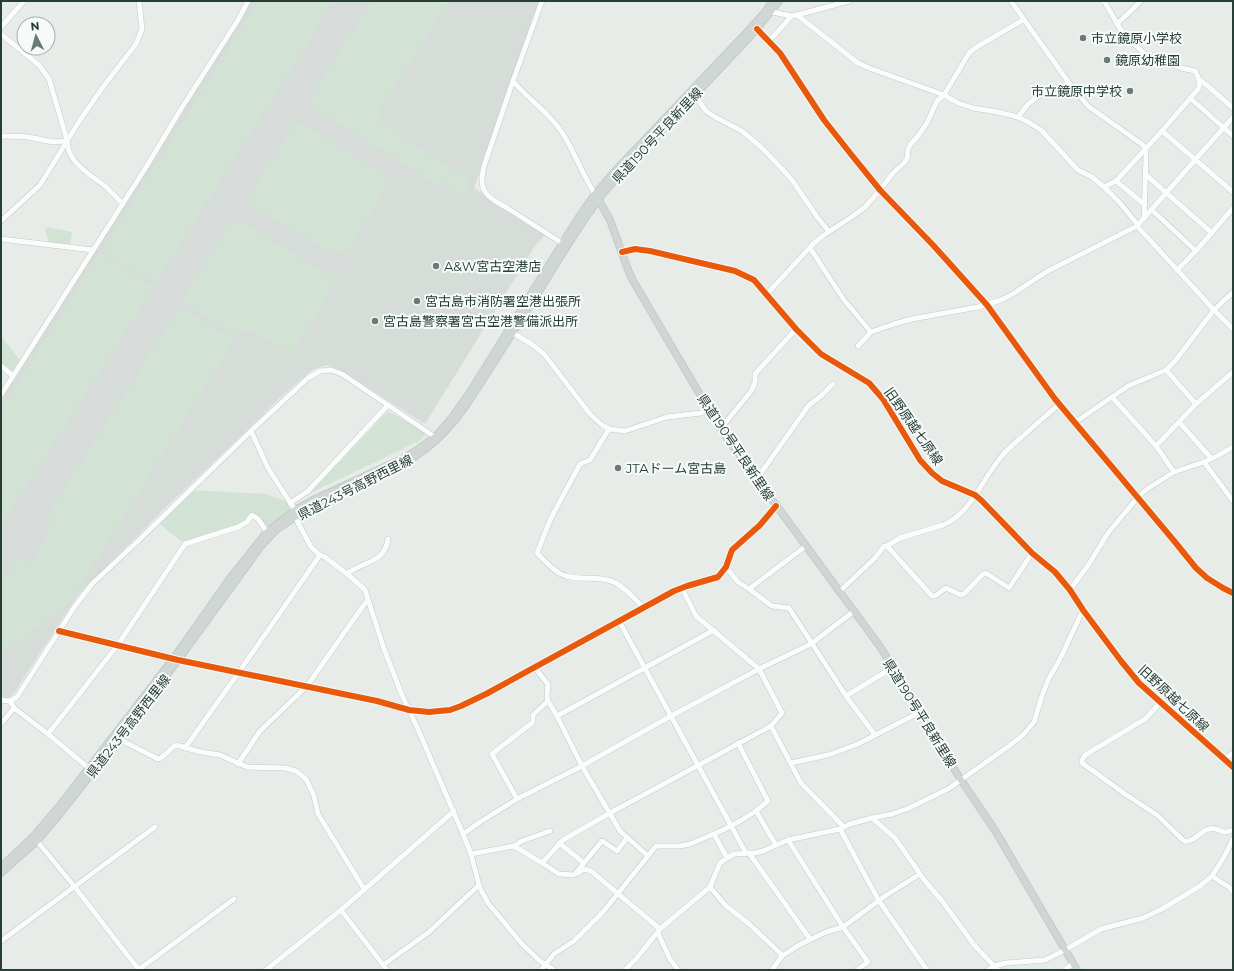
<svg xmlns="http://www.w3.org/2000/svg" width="1234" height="971" font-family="Montserrat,'Noto Sans JP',sans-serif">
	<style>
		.built { fill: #d6ddd9 }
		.green { fill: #d2e3d6 }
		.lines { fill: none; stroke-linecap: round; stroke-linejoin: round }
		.taxiway { stroke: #d8dcda; stroke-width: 9 }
		.runway { stroke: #d8dcda; stroke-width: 24 }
		.minor-casing { stroke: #c4c9c6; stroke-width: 6 }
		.major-casing { stroke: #c3cac7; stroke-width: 8 }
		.minor { stroke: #fbfcfc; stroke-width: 5 }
		.major { stroke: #cfd6d4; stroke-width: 6 }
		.cycleway-casing { stroke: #f6faf8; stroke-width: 8 }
		.cycleway { stroke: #e8590c; stroke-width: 6 }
		.poi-dot { fill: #6a7b74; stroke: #f6faf8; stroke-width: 1.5 }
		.labels { text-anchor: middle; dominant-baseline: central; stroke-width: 4; stroke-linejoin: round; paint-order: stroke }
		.poi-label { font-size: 13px; fill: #263e35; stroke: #f6faf8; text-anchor: start }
		.street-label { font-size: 13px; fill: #263e35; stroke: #f6faf8 }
	</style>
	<rect width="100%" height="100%" fill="#e7ece9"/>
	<polygon class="built" points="251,1 539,1 474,188 545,235 535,246 425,424 340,370 327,365 312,370 284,394 245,432 165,508 78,595 12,696 6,699 1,698 1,399 247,9"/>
	<g class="green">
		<polygon points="259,1 334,1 156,282 104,252 103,249"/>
		<path d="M372 1H449L379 111C378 117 379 121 383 125L466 178C471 185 471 189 466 195L443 181 439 186 319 110 314 106 312 101 311 97Z"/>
		<path d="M295 123 303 124 381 173C386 180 386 185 383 193L348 251 335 255 328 251 254 206 250 202 249 197Z"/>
		<polygon points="235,222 243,223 337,281 291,354 251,330 243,330 237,336 184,302 184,297 227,229 230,225"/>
		<polygon points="46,227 72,232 70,246 48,243 49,238 47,238 47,234 45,233"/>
		<polygon points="100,253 154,287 1,525 1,410"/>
		<polygon points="180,308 234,340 71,600 67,605 1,654 1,579 4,581 19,558 30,564 49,533 50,511"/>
		<polygon points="1,336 20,360 13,372 1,362"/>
		<polygon points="389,412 427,433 417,443 415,442 403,449 310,493 386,413"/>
		<polygon points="190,490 266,494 290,503 295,510 267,532 252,515 247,522 185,544 157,522"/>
	</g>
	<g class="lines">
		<g class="taxiway">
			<polyline points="288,104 400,175"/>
			<polyline points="229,200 340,269"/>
			<polyline points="15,535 15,544 21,548 29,545 40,528 41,494"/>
		</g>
		<polyline class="runway" points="10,543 168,293 229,200 353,1"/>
		<defs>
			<g id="minor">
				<path d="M542 1 513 81 484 166C482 175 480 185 486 193 492 201 504 206 512 211 529 222 546 233 562 243"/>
				<polyline points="1011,1 1069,83 1088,106 1143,145 1145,149 1146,155 1144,219"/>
				<polyline points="768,11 791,16 797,15 849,1"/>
				<polyline points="797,15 858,63 869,68 944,95 958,103 973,108 998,112 1018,117 1030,123 1041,130 1078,170 1092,177 1104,187 1120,203 1138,225"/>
				<polyline points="1117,24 1141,1"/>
				<polyline points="1,27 24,1"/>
				<polyline points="757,29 780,53 824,120 850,153 880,190 933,245 987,305 1055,399 1175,542 1196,568 1207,578 1223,588 1233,593"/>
				<path d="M1 34 39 65 49 79 67 140C67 162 89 174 105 186 111 192 117 198 123 204"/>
				<polyline points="769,41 789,19 791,16"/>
				<polyline points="1200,80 1209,87 1233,108"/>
				<path d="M513 81C527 98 547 111 559 128 574 149 581 173 595 194"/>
				<polyline points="695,95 706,111 715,117 742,131 762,148 784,171 792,180 818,218 827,229 828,232"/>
				<polyline points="1190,98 1233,136"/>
				<polyline points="1018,117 1028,104 1039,96 1069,83"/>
				<polyline points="1162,131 1233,192"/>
				<path d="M1 136C9 136 18 136 27 137 40 138 53 145 67 140"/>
				<polyline points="1145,174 1212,233"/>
				<polyline points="1116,181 1144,204"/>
				<path d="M1104 187 1116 181 1162 131 1199 88C1200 81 1199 77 1195 71L1181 68 1145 54 1129 39 1121 30 1104 1"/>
				<polyline points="1152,210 1196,251"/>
				<polyline points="1,221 40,185 80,120 103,87 136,44 142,29 139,1"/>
				<polyline points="1137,226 1214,310 1233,329"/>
				<polyline points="1,239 93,250"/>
				<polyline points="810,248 844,300 871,332"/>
				<polyline points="622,252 635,249 650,251 735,271 754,280 796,329 821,354 869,383 883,399 920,460 932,473 942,481 975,495 982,501 1032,553 1055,572 1070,590 1083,610 1121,661 1139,683 1233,767"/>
				<polyline points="1177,270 1196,251 1233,208"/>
				<polyline points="766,295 813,244 824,235 853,216 865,207 880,190 893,173 904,163 907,159 908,150 910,145 918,136 927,123 937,101 944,95 969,53 975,48 1023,20"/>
				<polyline points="513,333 533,345 544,354 590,414 602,425 609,429 625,431 667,417 701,413 709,410"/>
				<polyline points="858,346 871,332 894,324 912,319 978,307 1001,300 1011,295 1046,272 1137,226 1233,117"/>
				<polyline points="1,366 13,376"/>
				<polyline points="1166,370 1196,404"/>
				<polyline points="1,395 148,164 181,109 238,20 248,1"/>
				<polyline points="1112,397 1156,446 1174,472"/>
				<polyline points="1179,422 1211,458"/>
				<polyline points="1074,423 1128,386 1166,370 1175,361 1214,310 1233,292"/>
				<polyline points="721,428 752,390 755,382 755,374 796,329"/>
				<path d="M609 429 590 460 580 464 550 520 537 553C545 561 555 573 566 576 582 581 600 575 616 583 626 589 635 599 644 608"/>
				<polyline points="251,431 268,468 295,510 295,517 311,547 320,555 325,557 347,574 361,586 365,590 384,649 402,695 417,727 463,834 471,854 479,885 482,892 488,903 522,944 540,961 554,970"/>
				<polyline points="1156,446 1196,404 1233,372"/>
				<polyline points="1204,462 1233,501"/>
				<polyline points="756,480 809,405 821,396 833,384"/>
				<polyline points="290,503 308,491 388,405"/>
				<polyline points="887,546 932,596 935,596 946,588 961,595 964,594 983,574 986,573 1009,588 1032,553"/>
				<polyline points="726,567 738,582 749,589 806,546"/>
				<path d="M347 574C363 560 384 565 388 539"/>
				<polyline points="749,589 772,606 789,608 846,696 875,735"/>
				<polyline points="1070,590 1089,564 1108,533 1138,497 1147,489 1174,472 1204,462 1217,456 1233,447"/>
				<path d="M840 591 875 558 884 546H887L900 538 943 525C970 514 981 482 998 461 1004 452 1013 444 1022 437 1034 426 1046 415 1059 405"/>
				<polyline points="619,621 746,853"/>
				<polyline points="59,631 178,660 343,694 377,701 409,710 429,712 450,710 461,706 486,694 674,591 687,586 718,577 726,567 732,550 760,525 776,506"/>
				<polyline points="534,667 548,684 547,697 548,701 557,716 582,766 620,831 648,856"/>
				<polyline points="846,696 892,668"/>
				<polyline points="1,700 10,701 17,697 75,606 92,584 139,540 251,431 308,378 320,371 331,370 342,374 435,437"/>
				<polyline points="10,701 14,708 48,734 91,770"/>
				<path d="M1161 702 1145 719 1085 755 1082 760V763L1125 794 1157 815 1184 841C1194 843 1200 831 1209 829 1219 826 1219 836 1233 830"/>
				<polyline points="557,716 714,630"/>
				<polyline points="1,724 14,708"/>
				<polyline points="771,726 801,783 844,827"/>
				<polyline points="48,734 117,646 185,544 238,527 247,522 252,515 258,519 267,532"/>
				<path d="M119 739 158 759C166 756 169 749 176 745L201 752 220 755 247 767 285 768 296 771 306 779 314 796 318 814 364 889"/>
				<polyline points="738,743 768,801 756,811"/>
				<polyline points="185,748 239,672 320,555"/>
				<polyline points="1225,759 1233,753"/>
				<polyline points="791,763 828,755 858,744 920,712"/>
				<polyline points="238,764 260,731 307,686 363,606 368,600"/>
				<polyline points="517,799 492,754 533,722 533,715 548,701"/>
				<polyline points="872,818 895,838 925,881 943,902 974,945 998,970"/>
				<polyline points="840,829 879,901 927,970"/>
				<polyline points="463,834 480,822 517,799 582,766 671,716 759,669 811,644 854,611"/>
				<polyline points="714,834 727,858"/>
				<polyline points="788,840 843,927 868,962 857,970"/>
				<polyline points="37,841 74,886 139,970"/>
				<polyline points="559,843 584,863"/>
				<polyline points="514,846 542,863 559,874 574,875 602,841 617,851 627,838"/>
				<polyline points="749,853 810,939"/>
				<polyline points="471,854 514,846 522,841 550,831"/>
				<polyline points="542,863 563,840 610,813 771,726 782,713 759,669 696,616 682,588"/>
				<polyline points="578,873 584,869 591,871 660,929"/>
				<polyline points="1212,876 1230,888 1233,892"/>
				<polyline points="710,887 725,905 748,923 779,952 782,956"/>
				<polyline points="341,910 387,970"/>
				<polyline points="658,933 670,959 678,970"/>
				<polyline points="1,941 155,827"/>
				<polyline points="383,965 429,932 479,885"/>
				<polyline points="138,970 234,899"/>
				<polyline points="266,970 341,910 454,811"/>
				<polyline points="541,970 554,954 574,941 603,912 656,846 680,846 690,844 723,830 740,821 756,811 776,845"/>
				<polyline points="625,970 636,959 660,929 710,887 720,863 727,858 734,854 755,853 763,851 788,840 840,829 850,824 872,818 892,814 907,809 948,789 1009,746 1023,735 1034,722 1041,699 1048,680 1060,659 1083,610"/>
				<polyline points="772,970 782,956 799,945 826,932 843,927 885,896 920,874"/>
				<polyline points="988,970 994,966 1006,963 1045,960 1065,950 1101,929 1143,918 1162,909 1200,886 1212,876 1224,857 1233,839"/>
				<polyline points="1065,970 1073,963"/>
			</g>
			<g id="major">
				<polyline points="597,197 610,220 627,267 632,279 709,410 729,441 881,648 961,780 996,832 1077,970"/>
				<polyline points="1,867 33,837 61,804 173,659 231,577 267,532 295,510 311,501 404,458 417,450 435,437 451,419 470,392 577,220 595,194 615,171 749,30 766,11 772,1"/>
				<path d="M1 873 37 841 54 821 119 739 178 660 261 546 276 530 301 513 414 457C452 433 469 401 492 365 512 334 532 303 551 272 568 244 585 216 605 191L757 29 779 1"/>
			</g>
		</defs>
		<use href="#minor" class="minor-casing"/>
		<use href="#major" class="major-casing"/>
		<use href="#minor" class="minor"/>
		<use href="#major" class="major"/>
		<defs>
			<g id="cycleway">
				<polyline points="757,29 780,53 824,120 850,153 880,190 933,245 987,305 1055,399 1175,542 1196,568 1207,578 1223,588 1233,593"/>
				<polyline points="622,252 635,249 650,251 735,271 754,280 796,329 821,354 869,383 883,399 920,460 932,473 942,481 975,495 982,501 1032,553 1055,572 1070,590 1083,610 1121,661 1139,683 1233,767"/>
				<polyline points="59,631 178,660 343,694 377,701 409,710 429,712 450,710 461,706 486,694 674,591 687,586 718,577 726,567 732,550 760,525 776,506"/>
			</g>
		</defs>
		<use href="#cycleway" class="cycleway-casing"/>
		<use href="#cycleway" class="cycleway"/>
	</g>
	<g class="poi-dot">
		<circle cx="1083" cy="38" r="4"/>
		<circle cx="1107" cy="60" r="4"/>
		<circle cx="1130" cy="91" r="4"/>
		<circle cx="436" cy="266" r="4"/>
		<circle cx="417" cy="301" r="4"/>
		<circle cx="375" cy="321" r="4"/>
		<circle cx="618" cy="468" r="4"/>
	</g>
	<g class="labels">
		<g class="poi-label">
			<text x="1091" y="38">市立鏡原小学校</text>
			<text x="1115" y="60">鏡原幼稚園</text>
			<text x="1122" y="91" text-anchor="end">市立鏡原中学校</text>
			<text x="444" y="266">A&amp;W宮古空港店</text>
			<text x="425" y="301">宮古島市消防署空港出張所</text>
			<text x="383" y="321">宮古島警察署宮古空港警備派出所</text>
			<text x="626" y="468">JTAドーム宮古島</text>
		</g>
		<g class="street-label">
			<text transform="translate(657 135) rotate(-47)">県道190号平良新里線</text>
			<text transform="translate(914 426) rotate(55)">旧野原越七原線</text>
			<text transform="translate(736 447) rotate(56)">県道190号平良新里線</text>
			<text transform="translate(355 487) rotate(-27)">県道243号高野西里線</text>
			<text transform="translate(1174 698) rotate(43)">旧野原越七原線</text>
			<text transform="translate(920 713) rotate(58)">県道190号平良新里線</text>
			<text transform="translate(128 726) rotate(-52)">県道243号高野西里線</text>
		</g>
	</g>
	<rect width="1234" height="971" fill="none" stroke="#263e35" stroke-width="4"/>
	<g transform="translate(36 36) rotate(354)"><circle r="19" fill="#f6faf8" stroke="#a3afaa"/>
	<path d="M0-3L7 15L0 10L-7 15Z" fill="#6a7b74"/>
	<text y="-6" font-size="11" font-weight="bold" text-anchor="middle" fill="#263e35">N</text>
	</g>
</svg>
